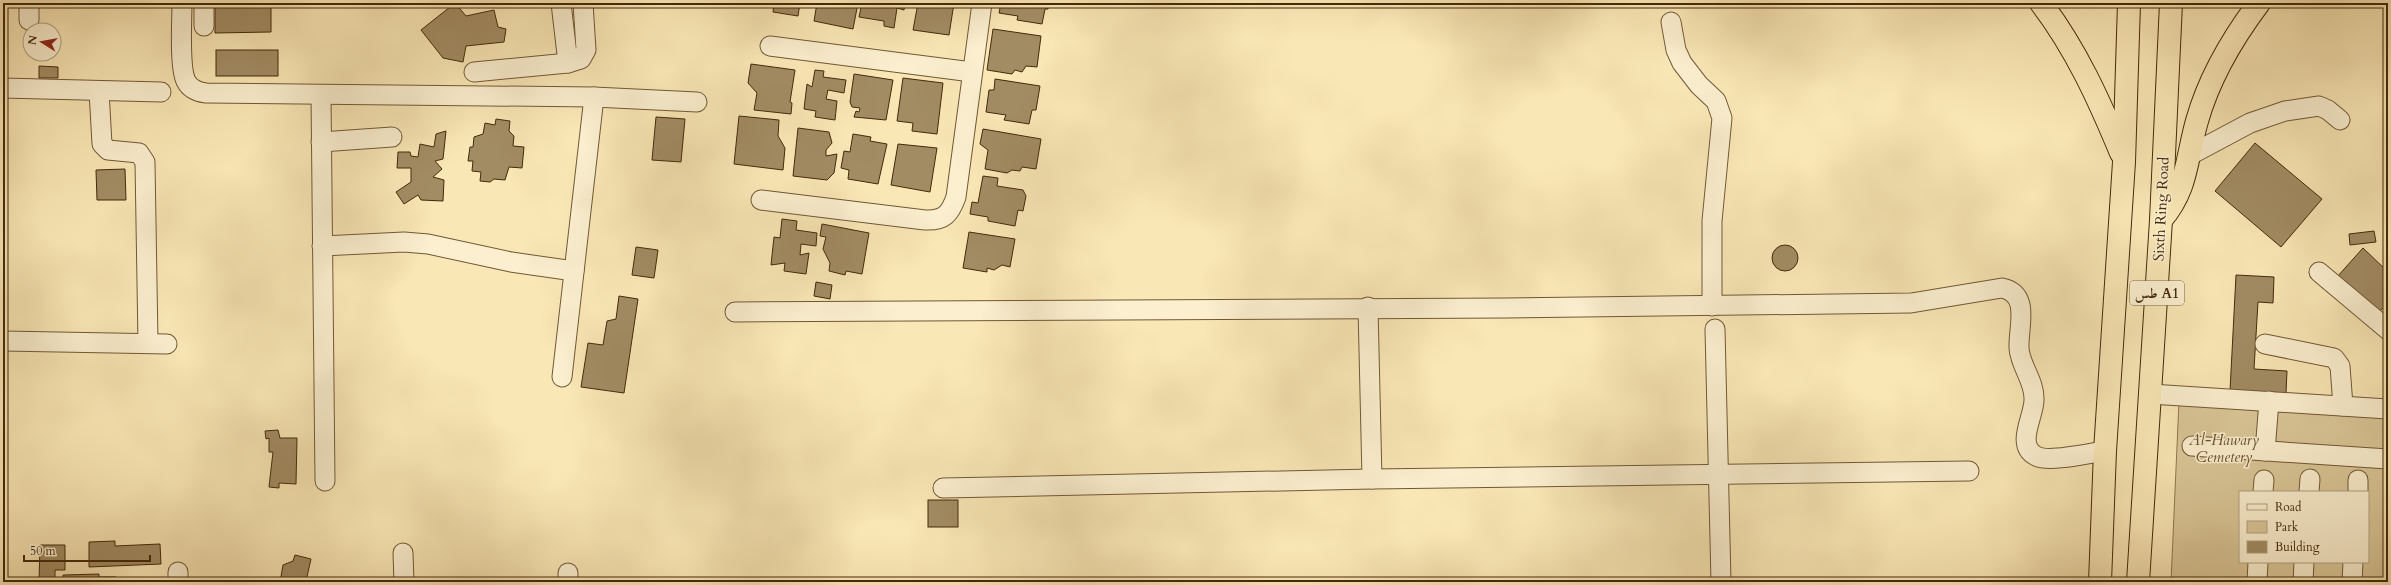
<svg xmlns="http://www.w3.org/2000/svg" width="2391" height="585" font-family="Cardo,Amiri,serif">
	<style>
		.green { fill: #dac798; stroke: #8f7852; fill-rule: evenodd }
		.building { fill: #a28c63; stroke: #44290b }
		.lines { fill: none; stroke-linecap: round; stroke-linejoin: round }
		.minor-casing { stroke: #715836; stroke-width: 21 }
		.highway-casing { stroke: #44290b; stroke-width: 24 }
		.minor { stroke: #fbefcf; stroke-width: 19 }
		.highway { stroke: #f9e7b5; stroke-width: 22 }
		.labels { text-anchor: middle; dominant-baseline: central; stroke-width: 3; stroke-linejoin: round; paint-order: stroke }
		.shield { fill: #fbefcf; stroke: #7b6446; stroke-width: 1 }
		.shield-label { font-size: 14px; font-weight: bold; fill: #44290b }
		.street-label { font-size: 15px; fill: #44290b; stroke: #fbefcf }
		.park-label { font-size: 15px; font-style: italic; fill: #6a502e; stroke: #fbefcf }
	</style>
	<rect width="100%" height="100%" fill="#f9e7b5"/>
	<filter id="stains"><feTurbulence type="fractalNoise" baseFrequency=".005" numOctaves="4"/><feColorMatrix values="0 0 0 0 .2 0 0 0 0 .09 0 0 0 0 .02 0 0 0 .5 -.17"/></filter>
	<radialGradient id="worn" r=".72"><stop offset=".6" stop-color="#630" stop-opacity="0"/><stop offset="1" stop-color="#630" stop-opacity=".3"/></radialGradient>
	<path class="green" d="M2179 401 2388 407V582H2171ZM2240 492H2368V562H2240Z"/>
	<g class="building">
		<polygon points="215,3 271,3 271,32 215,33"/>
		<polygon points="455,3 466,16 494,10 498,27 506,29 504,42 466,46 463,62 443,58 421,30"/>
		<polygon points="774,3 800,3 798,16 773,12"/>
		<polygon points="817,3 858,3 853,29 814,21"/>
		<polygon points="862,3 905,3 904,10 897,8 894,28 884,26 884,21 859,17"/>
		<polygon points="918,3 954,3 949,35 913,30"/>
		<polygon points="1001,3 1049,3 1048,9 1045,9 1042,24 1017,20 1018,16 999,13"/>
		<polygon points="993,29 1041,36 1037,67 1026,66 1022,72 1015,70 1012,74 987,70"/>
		<rect x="216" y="50" width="62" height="26"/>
		<polygon points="751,64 795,70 790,102 792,103 791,114 754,110 757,93 748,83"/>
		<polygon points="39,66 58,67 58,78 39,78"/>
		<polygon points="815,70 824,71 823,77 846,80 844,93 828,90 826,99 837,101 835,120 815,117 816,111 804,109 807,84 812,87"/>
		<polygon points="854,74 893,80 886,120 854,117 856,111 859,112 860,108 852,107 850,102"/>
		<polygon points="903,78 943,83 937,134 912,131 913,123 897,121"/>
		<polygon points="995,79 1040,86 1036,110 1032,110 1029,124 1004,120 1006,115 986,112 989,90 994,90"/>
		<polygon points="739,116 779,120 778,136 785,148 783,170 734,164"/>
		<polygon points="656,117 685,119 681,162 652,160"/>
		<polygon points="496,119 510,121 509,131 514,136 513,146 524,147 522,168 509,167 505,180 494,179 490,182 480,181 481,172 472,171 473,161 468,161 470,147 473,147 474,137 483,134 485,123 495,125"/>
		<polygon points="798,128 829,132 832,143 826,150 826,156 837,154 834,173 827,180 793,176"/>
		<polygon points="983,129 1041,139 1036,169 1022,167 1020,171 1012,170 1007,173 985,169 988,150 980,144"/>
		<polygon points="446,131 443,159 435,161 442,169 433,177 444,180 443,201 421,200 418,195 404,204 396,192 411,182 411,168 397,168 398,152 410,152 411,156 418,157 420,144 434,147 436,134"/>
		<polygon points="853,134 871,137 870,141 887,144 878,184 848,179 849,170 841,168 844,151 850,152"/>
		<polygon points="2255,143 2322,199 2281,247 2215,191"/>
		<polygon points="898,144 937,148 930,192 891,185"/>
		<polygon points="125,169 126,200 97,200 96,170"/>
		<polygon points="983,176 998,178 997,186 1023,190 1026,196 1023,211 1018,210 1015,226 988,221 988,217 970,214 972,202 978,203"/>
		<polygon points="782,219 797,221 796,230 817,233 816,246 801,244 800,255 809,253 806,274 784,271 785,263 771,265 774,237 780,238"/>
		<polygon points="822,224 869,233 862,274 846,271 845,275 829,271 830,263 823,249 826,237 820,236"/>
		<polygon points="2374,231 2376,242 2350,245 2349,234"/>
		<polygon points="969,232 1015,239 1010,267 1002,265 994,270 987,268 987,272 963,268"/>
		<circle cx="1785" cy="258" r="13"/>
		<polygon points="636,247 658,250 654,278 632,275"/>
		<polygon points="2363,248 2388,272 2388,303 2377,314 2337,277"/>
		<polygon points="2236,275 2274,277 2273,303 2258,302 2254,369 2287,371 2286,393 2230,391"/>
		<polygon points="816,282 832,285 830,299 814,296"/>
		<polygon points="619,296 638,299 624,393 581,387 588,343 603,345 607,321 616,319"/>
		<polygon points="278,430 280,438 297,438 296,484 279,483 279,488 269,487 273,452 269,452 269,438 266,439 265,431"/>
		<rect x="928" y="500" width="30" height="27"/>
		<polygon points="115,541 115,546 160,544 161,564 89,567 89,542"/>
		<polygon points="40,545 65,545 65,570 55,570 55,582 39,582"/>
		<polygon points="295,555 311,559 306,581 311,582 280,582 283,565 293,561"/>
		<polygon points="99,574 99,577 116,577 116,582 63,582 63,575"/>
	</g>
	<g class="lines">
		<defs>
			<g id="minor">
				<polyline points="29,3 29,20"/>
				<path d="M182 3C182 20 179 67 186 81 190 89 198 92 206 93L594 97 697 102"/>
				<polyline points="204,3 204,26"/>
				<polyline points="561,3 568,63"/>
				<polyline points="1671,22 1676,50 1682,63 1699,85 1716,101 1722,118 1712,221 1712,306"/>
				<polyline points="770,46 972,72"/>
				<polyline points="474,72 568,63 581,59 586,50 583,3"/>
				<polyline points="3,88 161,92"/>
				<polyline points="99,91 102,144 108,150 139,153 145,162 148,343"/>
				<polyline points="321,95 325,481"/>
				<polyline points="321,142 392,137"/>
				<polyline points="2190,155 2250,123 2285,111 2319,106 2328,110 2340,120"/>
				<path d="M761 200 925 220C944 221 950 214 956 197L982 3"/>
				<polyline points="322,246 404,242 428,244 511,262 574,271"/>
				<polyline points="2319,272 2388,330"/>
				<polyline points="1368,307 1372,479"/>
				<path d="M735 312 1505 308 1911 303 2002 288C2031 294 2018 327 2019 348 2020 366 2035 381 2034 400 2034 417 2015 445 2036 456 2049 463 2090 453 2105 451"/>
				<polyline points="1715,329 1721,582"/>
				<polyline points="3,341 167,344"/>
				<polyline points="2265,344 2334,358 2340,366 2343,406"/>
				<polyline points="562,377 594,97"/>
				<polyline points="2150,394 2388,409"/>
				<polyline points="2192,446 2388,459"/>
				<polyline points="2265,451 2269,401"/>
				<polyline points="943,488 1372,479 1969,471"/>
				<polyline points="2263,492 2264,480"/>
				<polyline points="2309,492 2310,479"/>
				<polyline points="2358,492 2358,480"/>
				<polyline points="403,553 404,582"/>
				<polyline points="178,572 178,582"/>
				<polyline points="568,582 568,573"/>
				<polyline points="2257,582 2258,562"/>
				<polyline points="2303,582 2304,562"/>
				<polyline points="2352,582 2353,562"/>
			</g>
			<g id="highway">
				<path d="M2041 3C2076 49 2099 100 2121 153"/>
				<path d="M2161 220C2188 189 2186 159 2197 121 2209 78 2232 39 2259 3"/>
				<polyline points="2100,582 2105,451 2124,162 2129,3"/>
				<polyline points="2138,582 2161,220 2171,3"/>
			</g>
		</defs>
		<use href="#minor" class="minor-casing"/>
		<use href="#highway" class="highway-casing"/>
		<use href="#minor" class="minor"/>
		<use href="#highway" class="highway"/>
	</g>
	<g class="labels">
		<rect class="shield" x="2130" y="281" width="54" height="24" rx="3"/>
		<g class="shield-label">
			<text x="2157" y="293">طس A1</text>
		</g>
		<g class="street-label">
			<text transform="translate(2161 209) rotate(-87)">Sixth Ring Road</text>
		</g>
		<g class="park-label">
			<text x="2224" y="440">Al-Hawary<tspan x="2224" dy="17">Cemetery</tspan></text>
		</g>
	</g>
	<rect width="2391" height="585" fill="none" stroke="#f9e7b5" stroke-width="16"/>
	<rect x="4" y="4" width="2383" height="577" fill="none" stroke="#44290b" stroke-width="2"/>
	<rect x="8" y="8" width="2375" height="569" fill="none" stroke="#44290b"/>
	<rect x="2239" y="491" width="130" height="72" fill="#fbefcf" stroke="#b2a081"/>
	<rect x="2247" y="504" width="20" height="6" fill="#fbefcf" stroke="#b2a081"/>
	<text x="2275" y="511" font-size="12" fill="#44290b">Road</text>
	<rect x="2247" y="521" width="20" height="12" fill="#dac798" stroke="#b2a081"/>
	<text x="2275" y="531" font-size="12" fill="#44290b">Park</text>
	<rect x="2247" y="541" width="20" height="12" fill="#a28c63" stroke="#b2a081"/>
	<text x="2275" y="551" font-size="12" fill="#44290b">Building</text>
	<g transform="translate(42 42) rotate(281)"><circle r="19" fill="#fbefcf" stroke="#b2a081"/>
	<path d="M0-3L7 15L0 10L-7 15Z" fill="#8f2418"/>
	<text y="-6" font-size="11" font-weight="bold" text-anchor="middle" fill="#44290b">N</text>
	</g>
	<path d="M24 555v6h126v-6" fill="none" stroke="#44290b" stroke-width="2"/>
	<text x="30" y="555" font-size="12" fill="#44290b" stroke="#fbefcf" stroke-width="3" paint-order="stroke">50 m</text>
	<rect width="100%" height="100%" filter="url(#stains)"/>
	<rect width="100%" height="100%" fill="url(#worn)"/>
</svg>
